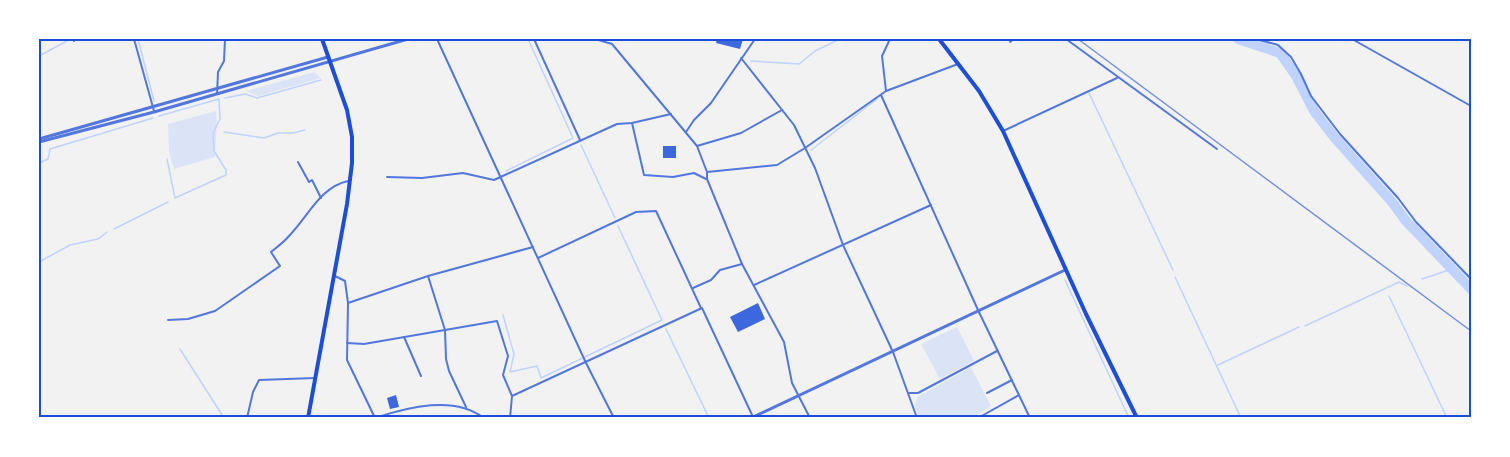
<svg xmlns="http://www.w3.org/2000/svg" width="1510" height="457" font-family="'Open Sans',sans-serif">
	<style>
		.green { fill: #dbe4f7 }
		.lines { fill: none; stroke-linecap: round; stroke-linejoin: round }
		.stream { stroke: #bfd3fe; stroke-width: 1.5 }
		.river { stroke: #bfd3fe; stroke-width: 10 }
		.building { fill: #3d67dc }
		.minor { stroke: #5277de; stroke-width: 2 }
		.tertiary { stroke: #5277de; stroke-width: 3 }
		.primary { stroke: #1d4ed8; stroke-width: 4 }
		.rail { stroke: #7290e2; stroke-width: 1.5 }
		.neatline { fill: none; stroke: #1d4ed8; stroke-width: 2 }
	</style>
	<rect width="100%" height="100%" fill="#f2f2f2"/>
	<g class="green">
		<polygon points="314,72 321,78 258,96 246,91"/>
		<path d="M216 111C218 126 215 141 215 157L174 169 169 152 168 124Z"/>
		<polygon points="957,327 974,361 940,379 921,344"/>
		<polygon points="971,367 991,406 972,418 919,418 915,406 917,397"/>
	</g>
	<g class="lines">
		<g class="stream">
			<polyline points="138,39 154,101"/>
			<polyline points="39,56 67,41"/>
			<polyline points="751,61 799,64 815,51 840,39"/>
			<polyline points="1089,93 1173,270"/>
			<polyline points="225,98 245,94 257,98 321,80"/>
			<polyline points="159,116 219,99 220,119 213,133 214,151 226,170 226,175 175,198 167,159"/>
			<polyline points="224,132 264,138 278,133 293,133 305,130"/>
			<polyline points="581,145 615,218"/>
			<polyline points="811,150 877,99"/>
			<polyline points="39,163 48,159 50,149 153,118"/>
			<polyline points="506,171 573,138 528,39"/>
			<polyline points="114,229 168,202"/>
			<polyline points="39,262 70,245 98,239 107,232"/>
			<polyline points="1175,277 1241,418"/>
			<polyline points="1422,279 1452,269"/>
			<polyline points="1065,280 1129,418"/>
			<polyline points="1389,296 1447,418"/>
			<polyline points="503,315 514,354 510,372 537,366 541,378 662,320 618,226"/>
			<polyline points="1305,326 1399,282 1407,286"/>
			<polyline points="666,329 709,418"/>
			<polyline points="180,349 224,418"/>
			<polyline points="1218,365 1299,327"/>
		</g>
		<polyline class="river" points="1238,39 1280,53 1296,76 1314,111 1334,137 1392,202 1406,221 1471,289"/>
	</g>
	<g class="building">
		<polygon points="717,39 743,39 740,49 716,43"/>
		<rect x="663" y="146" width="13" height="12"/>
		<polygon points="758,303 765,319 738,332 730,317"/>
		<polygon points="396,395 399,407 390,409 387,398"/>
	</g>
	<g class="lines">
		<g class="minor">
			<polyline points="73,39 74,41"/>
			<polyline points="134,39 154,111"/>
			<polyline points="437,39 586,363 614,418"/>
			<polyline points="534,39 580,140"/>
			<polyline points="595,39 612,44 697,146 707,172 707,179 742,264 784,342 792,383 810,418"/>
			<polyline points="1066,39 1217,149"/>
			<polyline points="1256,39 1278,45 1291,57 1301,74 1311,96 1340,134 1398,198 1416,222 1471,279"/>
			<polyline points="1352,39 1471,106"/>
			<polyline points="1010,42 1014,39"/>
			<polyline points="741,58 794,125 815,168 843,245 893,352 917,418"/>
			<polyline points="886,91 882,56 890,39"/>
			<polyline points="217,94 218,72 224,61 225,39"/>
			<polyline points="881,95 978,310 1030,418"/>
			<polyline points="632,123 644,175 673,177 694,173 706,179"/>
			<polyline points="1003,131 1117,78"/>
			<polyline points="686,132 694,120 711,103 755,39"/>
			<polyline points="697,146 741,133 782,110"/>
			<polyline points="298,162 309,182 312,180 321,198"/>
			<polyline points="707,172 777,165 805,148 886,91 958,64"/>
			<polyline points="387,177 422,178 463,173 494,180 617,124 632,123 671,114"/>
			<polyline points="538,258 636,212 656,211 701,308"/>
			<polyline points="335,276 345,281 348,303 347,360 375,418"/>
			<polyline points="428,276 445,330 446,359 449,371 466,407"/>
			<polyline points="754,285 931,205"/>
			<polyline points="693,288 711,280 720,270 742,264"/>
			<polyline points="348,303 428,276 533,247"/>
			<path d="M168 320 188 319 215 311 280 266 271 252C277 247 284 242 289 236 308 217 320 187 348 181"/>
			<polyline points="404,337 421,376"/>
			<polyline points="347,343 364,344 497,321 508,356 503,375 512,396"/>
			<polyline points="909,393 918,393 997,351"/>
			<polyline points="987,393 1012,380"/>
			<polyline points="247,418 253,392 259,380 315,378"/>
			<path d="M375 418C408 407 454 395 484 418"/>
			<polyline points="510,418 512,396 702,308 753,417"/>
			<polyline points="978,418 1019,395"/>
		</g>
		<g class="tertiary">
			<polyline points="39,139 328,57"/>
			<polyline points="39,142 154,112 408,39"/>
			<polyline points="751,418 1065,270"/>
		</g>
		<g class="primary">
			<polyline points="939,39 979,91 1003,131 1086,314 1137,418"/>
			<polyline points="308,418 347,204 352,163 352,137 347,110 322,39"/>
		</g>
		<polyline class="rail" points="1078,39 1471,331"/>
	</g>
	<rect width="1510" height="457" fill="none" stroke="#ffffff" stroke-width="81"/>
	<rect x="40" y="40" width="1430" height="376" class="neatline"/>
</svg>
